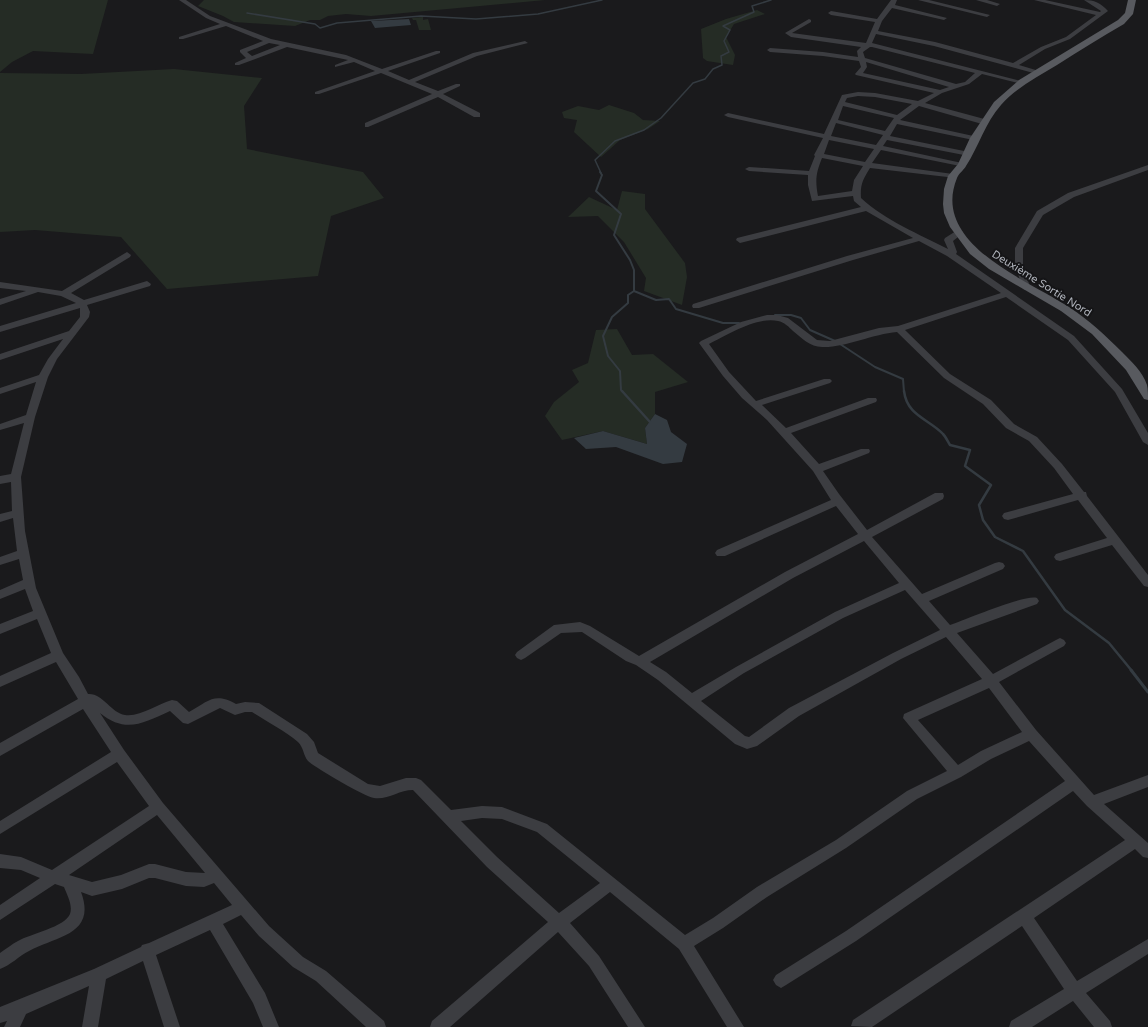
<svg xmlns="http://www.w3.org/2000/svg" width="1148" height="1027" viewBox="0 0 1148 1027" font-family="'Varela Round',sans-serif">
	<style>
		.green { fill: #252c25 }
		.water { fill: #343b41 }
		.lines { fill: none; stroke-linecap: round; stroke-linejoin: round }
		.stream-far3 { stroke: #343b41; stroke-width: 1.5 }
		.stream-far2 { stroke: #343b41; stroke-width: 2 }
		.stream-far1 { stroke: #343b41; stroke-width: 2.5 }
		.stream { stroke: #343b41; stroke-width: 3 }
		.minor { fill: #3c3d41; fill-rule: evenodd }
		.major { fill: #585a5f; fill-rule: evenodd }
		.labels { text-anchor: middle; stroke-width: 4; stroke-linejoin: round; paint-order: stroke }
		.far-street-label { font-size: 11px; fill: #aeb2ba; stroke: #151517 }
	</style>
	<rect width="100%" height="100%" fill="#1a1a1c"/>
	<!-- green -->
	<path class="green" d="M0,0H108L93,54L33,51L12,62L0,72Z
		M204,0H545L371,16L346,14L328,16L320,20H310L295,26L234,22L223,16L198,6Z
		M757,10L765,14L734,24L726,37L735,55L733,65L707,61L703,58L701,29L726,19Z
		M423,17V20L428,19L431,30H419L416,20H413L412,18Z
		M174,69L262,78L244,106L247,149L363,172L384,198L331,216L318,276L167,289L121,237L35,230L0,232V73L81,74Z
		M609,105L634,113L643,120L660,121L648,129L620,140L601,157L574,132L577,120L564,118L562,112L578,106L599,110Z
		M622,191L645,194V209L685,263L687,277L682,305L644,291L646,278L624,242L598,216L568,217L589,197L617,210Z
		M617,329L632,355L653,354L688,382L655,392V414L645,428L647,444L603,431L562,440L545,416L554,402L579,382L572,370L588,363L596,330Z"/>
	<!-- water -->
	<path class="water" d="M409,19L411,25L375,28L371,21Z
		M655,414L667,420L671,432L687,444L682,462L663,464L616,447L586,449L574,438L603,431L647,444L645,428Z"/>
	<g class="lines">
		<!-- stream-far3 -->
		<path class="stream-far3" d="M247,13L315,24L320,28L337,23L421,16L476,19L538,14L602,0
			M601,173L595,160L615,141L644,130L661,118L693,83L705,79L713,69L722,65L721,56L729,52L724,41L730,30L723,26L754,12L752,6L771,0"/>
		<!-- stream-far2 -->
		<path class="stream-far2" d="M600,172L602,175L596,191L621,214L614,235L630,260L634,270V291L628,295V303L612,317L603,336L608,356L620,371L621,390L623,392
			M634,291L656,300L669,299L676,309L723,323H739
			M775,315H791L801,318L810,330L835,341
			M840,344L875,367L903,379L904,392"/>
		<!-- stream-far1 -->
		<path class="stream-far1" d="M622,391L650,422
			M904,391C907,416 929,419 943,434C946,437 948,442 950,445L970,450L965,466L991,485L979,505L983,520L995,537L1023,551L1065,610L1109,643L1132,671"/>
		<!-- stream -->
		<path class="stream" d="M1131,670L1148,692"/>
		<!-- minor -->
		<path class="minor" d="M179,0H186L210,16L271,39L346,55L382,69L436,51H440V53L388,71L409,80L473,53L525,41L528,43L477,56L415,82L438,91L456,84H460V86L443,94L480,113V117H474L438,97L368,127H365V123L432,94L381,73L319,94H315V92L375,71L354,62L335,67V65L348,60L287,47L239,65H235V63L246,58L240,52V50L263,41L226,26L183,39H179V37L220,24L206,18ZM269,43L280,45L252,56L247,52Z
			M891,0H897L895,5L947,18L944,20L892,8L882,21L878,31L935,42L1013,63L1041,47L1066,37L1096,15L1034,0H1045L1100,12L1101,11L1084,0C1094,0 1101,3 1108,11L1070,39L1045,49L1019,65L1039,71L1040,72L1037,74L934,46L876,34L872,43L1025,82L1022,84L982,74L969,84L942,93L925,103L988,120V124H982L919,106L900,120L978,137V141L897,124L890,136L969,152V156L887,140L883,146L962,163H965V167L881,150L872,163L953,174L957,176L956,178L870,168C863,179 860,185 861,198C886,221 919,234 948,249L944,240L945,238L956,231H962L963,233L953,241L957,252L956,254L1074,336L1122,389L1148,433V445L1143,442L1115,392L1068,340L1006,297L905,330L950,374L991,400L1014,424L1037,437L1062,464L1084,492H1086L1087,496L1148,575V587L1144,586L1112,545L1060,561L1056,560L1054,557L1056,554L1107,538L1078,500L1008,520L1004,519L1002,516L1004,513L1073,494L1054,468L1029,441L1006,428L983,404L944,378L897,332C873,334 844,348 822,347C810,347 802,338 793,331C789,327 784,322 778,321C758,316 727,335 709,344L729,372L756,401L824,379H830L832,381L830,383L762,405L786,428L868,398H876L877,400L876,402L791,433L819,464L861,449H869L870,451L869,453L823,471L839,494L867,530L935,493H943L944,496L943,499L872,537L922,594L995,563L999,562L1003,563L1005,566L1003,569L929,601L950,625C965,620 1025,594 1037,598L1039,601L1037,604L957,633L993,674L1056,640L1060,638L1064,640L1066,643L1064,646L999,682L1036,730L1094,795L1148,775V787L1104,804L1148,843V858L1143,857L1135,849L1034,918L1077,981L1148,939V954L1086,993L1110,1021L1112,1027H1094L1073,1001L1032,1027H1009L1011,1021L1064,989L1022,926L872,1027L851,1026L853,1020L1125,840L1087,806L1073,791L856,941L786,985L781,988L776,985L773,980L776,975L846,931L1065,781L1029,741L991,759L961,777L917,799L846,848L767,897L723,928L694,946L744,1027H727L679,949L610,892L570,923L599,956L645,1027H628L589,966L558,932L450,1027H430L432,1021L548,922L487,867L413,790C399,790 388,800 374,798C365,797 314,767 308,761C303,755 304,748 298,742C285,731 266,721 252,712H245L235,715L220,708L188,724L183,723L170,711C143,723 126,734 100,713L124,750L163,803L269,926L303,957L326,971L384,1021L386,1027H366L316,981L293,967L259,936L241,915L223,924L265,993L279,1027H263L253,1003L210,930L156,955L180,1027H164L143,961L106,979L98,1027H82L89,986L26,1014L20,1027H4L7,1021L0,1023V1007L94,969L141,947L142,945L149,943L232,905L214,883L204,887L186,886L155,878H149L122,889L92,896L81,892C97,935 56,936 29,951C19,956 11,965 0,969V953C6,949 12,944 18,941C30,934 65,927 70,914C73,905 67,895 64,887L55,884L0,920V905L40,878L21,870L0,868V854L21,857L52,870L149,806L117,762L0,834V821L111,752L83,709L0,756V743L78,699L56,662L0,687V676L51,653L37,619L0,634V624L33,611L25,589L0,599V590L23,580L19,559L0,565V557L17,551L13,518L0,522V514L12,511L11,482L0,484V476L11,474L24,423L0,430V424L26,415L36,382L0,394V388L39,375L48,359L63,339L0,360V354L69,331L80,317V308L0,332V326L76,303L61,296L38,292L0,305V299L26,291L0,288V282L62,291L127,252L131,255L130,257L71,293L84,300L147,281L151,284L150,286L87,305L90,312L89,317L57,359L48,377L35,417L21,477L25,531L36,588L63,653L79,677L88,694C103,693 111,713 125,715C141,717 157,704 172,700L177,701L189,712C209,701 214,692 236,704L245,702L259,703L307,734L314,742L318,753L368,784L380,786L406,778H416L421,780L451,810L482,806L502,807L547,824L685,935L713,918L757,887L836,840L907,791L947,771L903,718L904,714L982,679L946,637L901,659L799,716L757,746L747,749L735,744L658,680L636,665L626,661L582,632L561,633L525,658L521,660L517,658L515,655L517,652L554,625L580,622L590,626L639,656L785,572L858,534L836,506L725,556H717L715,553L717,550L831,500L813,471L767,420L742,398L723,376L699,343L701,341L741,322L767,315H777L788,318L817,340L830,341L879,328L898,326L1001,293L947,256L919,241L853,260L699,308H693L692,306L693,304L847,256L913,238L866,211L740,243L736,240L737,238L861,207L854,201L853,196L812,201L808,185V175L749,171L745,169L749,167L809,171L815,156L814,155L823,138L728,117L724,115L728,113L824,134L842,95L858,92L875,93L918,101L934,93L856,75L855,74L861,67L859,61L823,56L770,52L767,50L770,48L823,52L858,57L857,51L861,47L791,37L785,33L809,19L811,20V22L792,33L866,43L875,22L831,15L828,13L831,11L877,19ZM870,47H872L975,73L965,82L956,84L865,58L863,52ZM866,62L949,87L940,90L863,73L867,67ZM858,96L875,97L912,104L897,115L845,102L847,98ZM843,106L894,118L885,131L838,120ZM836,123L883,135L876,145L831,136ZM829,140L874,149L865,162L824,154ZM822,158L863,166L854,180L852,191L818,196C815,180 816,173 822,158ZM864,541L899,583L835,612L736,667L692,693L666,672L650,662L793,578ZM905,590L940,630L893,653L789,708L749,737L745,736L701,701L744,673L843,618ZM989,688L1022,732L981,751L958,765L918,720ZM157,815L205,873L186,872L155,864H149L121,875L92,882L69,875ZM482,818L502,819L537,832L600,883L559,913L497,857L461,821Z
			M918,0H929L990,15L987,17Z
			M976,0H987L1000,4L997,6Z
			M1148,165V170L1074,197L1043,215L1023,248V265L1030,287L1026,290L1023,289L1015,265V248L1037,211L1068,193Z"/>
		<!-- major -->
		<path class="major" d="M1128,0H1136L1133,14L1124,24C1101,37 1079,51 1057,65C1037,77 1016,88 1001,105C985,123 979,146 966,166C964,170 959,173 957,178C930,244 1028,280 1069,307C1089,320 1105,335 1122,352C1131,361 1143,372 1147,385C1148,389 1148,395 1148,400L1144,399L1126,370L1092,334L1061,311L989,269L970,254L950,227L944,213L943,204L944,189L948,176L958,164L970,138L994,102L1019,80L1118,20L1125,13Z"/>
	</g>
	<g class="labels">
		<!-- far-street labels -->
		<g class="far-street-label">
			<text transform="translate(1042 283) rotate(32)" y="4">Deuxième Sortie Nord</text>
		</g>
	</g>
</svg>
